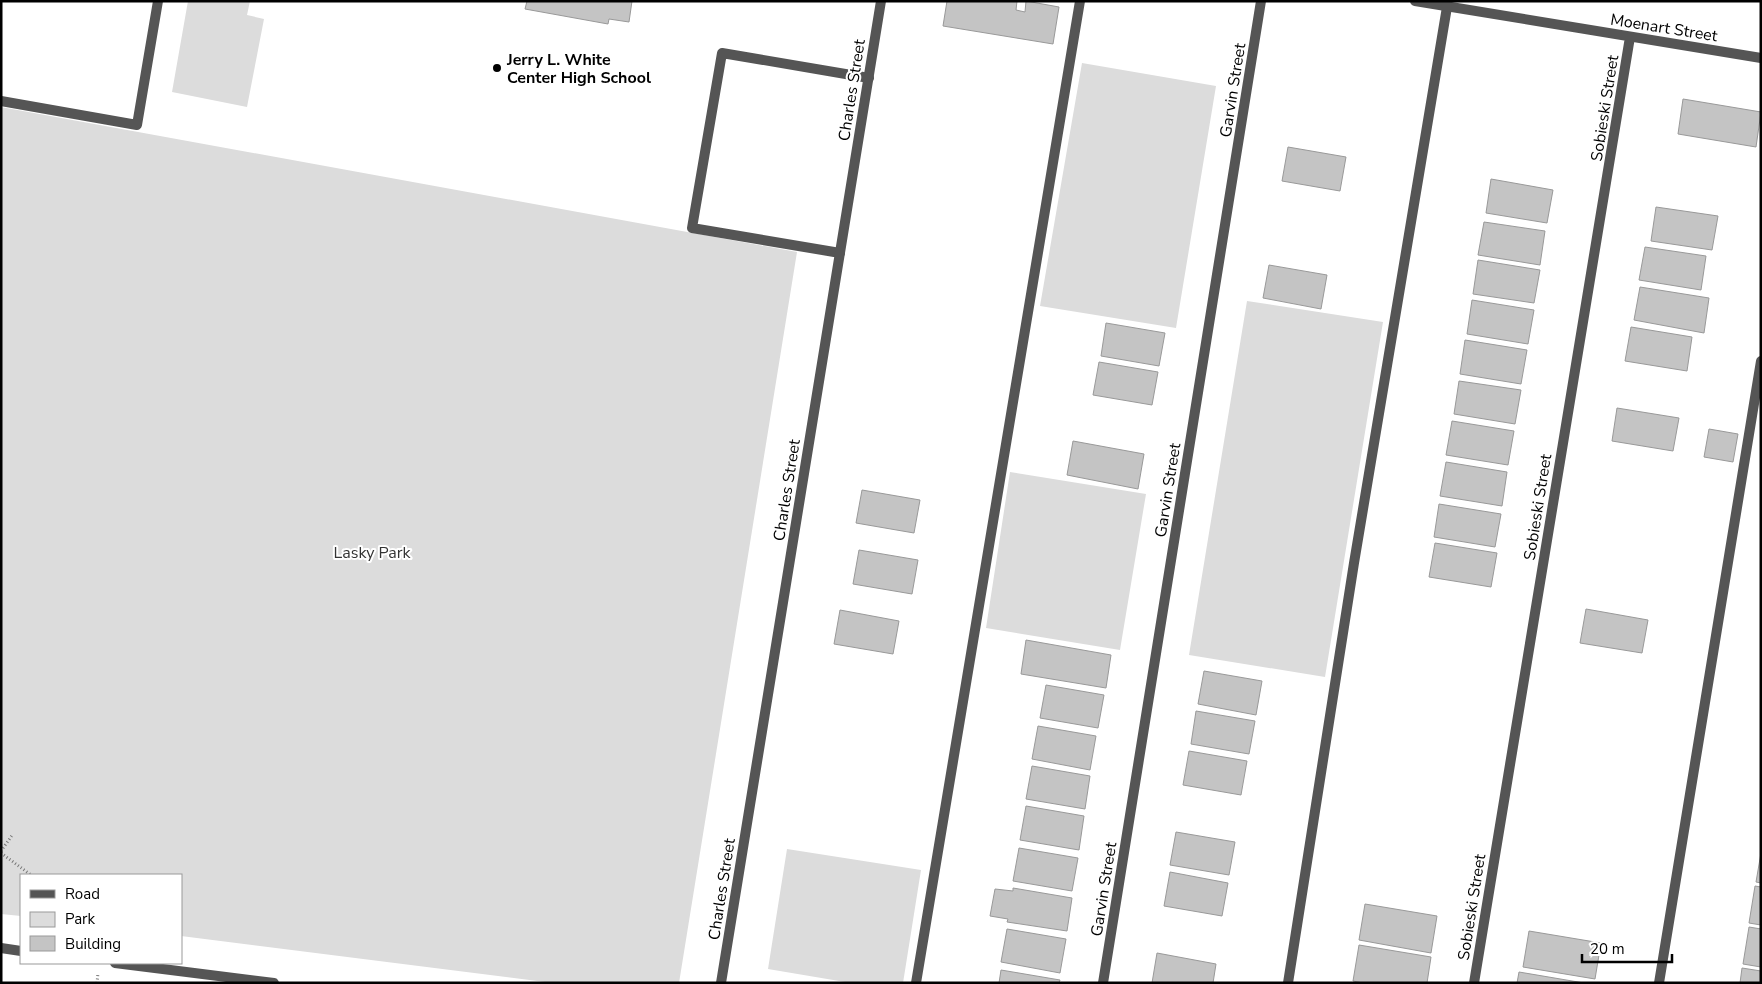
<svg xmlns="http://www.w3.org/2000/svg" width="1762" height="984" viewBox="0 0 1762 984" font-family="'Nunito Sans',sans-serif">
	<style>
		.green { fill: #dcdcdc }
		.building { fill: #c4c4c4; stroke: #999 }
		.lines { fill: none; stroke-linecap: round; stroke-linejoin: round }
		.path { stroke: #777; stroke-width: 3; stroke-dasharray: 1 2.5; stroke-linecap: butt }
		.service { stroke: #555; stroke-width: 10 }
		.minor { stroke: #555; stroke-width: 10 }
		.tertiary { stroke: #555; stroke-width: 10 }
		.poi-dot { fill: #000; stroke: #fff; stroke-width: 2 }
		.labels { text-anchor: middle; stroke-width: 4; stroke-linejoin: round; paint-order: stroke }
		.street-label { font-size: 16px; fill: #000; stroke: #fff }
		.poi-label { font-size: 16px; font-weight: bold; fill: #000; stroke: #fff; text-anchor: start }
		.park-label { font-size: 16px; fill: #333; stroke: #fff }
	</style>
	<rect width="100%" height="100%" fill="#fff"/>
	<!-- green -->
	<path class="green" d="M188,1H250L247,15L264,19L247,107L172,92Z
		M1082,63L1216,86L1176,328L1040,306Z
		M1,107L797,252L679,983H553L181,936V875H21V916L1,914Z
		M1247,301L1383,322L1325,677L1189,655Z
		M1010,472L1146,494L1120,650L986,628Z
		M787,849L921,870L903,983H851L768,969Z"/>
	<!-- building -->
	<path class="building" d="M527,1H632L629,22L609,19L608,24L525,9Z
		M947,1H1017L1016,10L1025,12L1026,1L1059,7L1053,44L943,26Z
		M1683,99L1761,112L1756,147L1678,134Z
		M1288,147L1346,157L1340,191L1282,181Z
		M1491,179L1553,190L1547,223L1486,213Z
		M1656,207L1718,216L1712,250L1651,241Z
		M1484,222L1545,231L1540,265L1478,255Z
		M1645,247L1706,256L1701,290L1639,280Z
		M1478,260L1540,270L1534,303L1473,294Z
		M1269,265L1327,275L1321,309L1263,298Z
		M1640,287L1709,298L1704,333L1634,320Z
		M1472,300L1534,310L1528,344L1467,334Z
		M1106,323L1165,333L1159,366L1101,356Z
		M1631,327L1692,337L1687,371L1625,361Z
		M1465,340L1527,350L1521,384L1460,374Z
		M1099,362L1158,372L1152,405L1093,395Z
		M1459,381L1521,390L1515,424L1454,414Z
		M1617,408L1679,418L1673,451L1612,441Z
		M1452,421L1514,431L1508,465L1446,455Z
		M1709,429L1738,434L1733,462L1704,457Z
		M1073,441L1144,454L1138,489L1067,475Z
		M1446,462L1507,472L1502,506L1440,496Z
		M862,490L920,500L914,533L856,523Z
		M1439,504L1501,514L1495,547L1434,537Z
		M1435,543L1497,553L1491,587L1429,577Z
		M859,550L918,560L912,594L853,584Z
		M1586,609L1648,620L1642,653L1580,643Z
		M840,610L899,621L893,654L834,644Z
		M1026,640L1111,655L1106,688L1021,674Z
		M1204,671L1262,681L1256,715L1198,704Z
		M1046,685L1104,695L1098,728L1040,718Z
		M1196,711L1255,721L1249,754L1191,744Z
		M1038,726L1096,736L1090,770L1032,759Z
		M1189,751L1247,761L1241,795L1183,785Z
		M1032,766L1090,776L1085,809L1026,799Z
		M1026,806L1084,816L1079,850L1020,840Z
		M1176,832L1235,842L1229,875L1170,865Z
		M1019,848L1078,858L1072,891L1013,881Z
		M1761,853V883L1756,882Z
		M1170,872L1228,883L1222,916L1164,906Z
		M1755,886L1761,887V925L1749,923Z
		M1013,888L1072,898L1067,931L1007,922L1008,919L990,916L995,889L1013,891Z
		M1365,904L1437,916L1431,953L1359,940Z
		M1749,927L1761,929V967L1743,964Z
		M1007,929L1066,939L1060,973L1001,962Z
		M1529,931L1601,943L1595,979L1523,967Z
		M1359,945L1431,957L1427,983H1363L1353,981Z
		M1157,953L1216,964L1213,983H1152Z
		M1742,968L1761,971V983H1740Z
		M1001,970L1060,980L1059,983H999Z
		M1519,972L1584,983H1517Z"/>
	<g class="lines">
		<!-- path -->
		<path class="path" d="M1,851L13,834
			M1,853L31,875
			M97,983L98,973"/>
		<!-- service -->
		<path class="service" d="M1,101L137,125L158,1
			M840,253L692,228L722,53L869,78
			M916,983L1080,1
			M1288,983L1354,563L1447,7
			M1659,983L1761,361"/>
		<!-- minor -->
		<path class="minor" d="M1415,1L1761,58
			M1,948L21,951
			M115,963L274,983
			M1103,983L1261,1
			M1474,983L1630,37"/>
		<!-- tertiary -->
		<path class="tertiary" d="M721,983L881,1"/>
	</g>
	<!-- markers -->
	<circle class="poi-dot" cx="497" cy="68" r="5"/>
	<g class="labels">
		<!-- street labels -->
		<g class="street-label">
			<text transform="translate(1664 27) rotate(9)" y="6">Moenart Street</text>
			<text transform="translate(851 90) rotate(-81)" y="6">Charles Street</text>
			<text transform="translate(1232 90) rotate(-81)" y="6">Garvin Street</text>
			<text transform="translate(1604 108) rotate(-81)" y="6">Sobieski Street</text>
			<text transform="translate(786 490) rotate(-81)" y="6">Charles Street</text>
			<text transform="translate(1167 490) rotate(-81)" y="6">Garvin Street</text>
			<text transform="translate(1537 507) rotate(-81)" y="6">Sobieski Street</text>
			<text transform="translate(721 889) rotate(-81)" y="6">Charles Street</text>
			<text transform="translate(1103 889) rotate(-81)" y="6">Garvin Street</text>
			<text transform="translate(1471 907) rotate(-81)" y="6">Sobieski Street</text>
		</g>
		<!-- poi labels -->
		<g class="poi-label">
			<text x="507" y="65">Jerry L. White<tspan x="507" dy="18">Center High School</tspan></text>
		</g>
		<!-- park labels -->
		<g class="park-label">
			<text x="372" y="558">Lasky Park</text>
		</g>
	</g>
	<!-- border -->
	<rect width="1762" height="984" fill="none" stroke="#000000" stroke-width="5"/>
	<!-- legend -->
	<rect x="20" y="874" width="162" height="90" fill="#ffffff" stroke="#999999"/>
	<rect x="30" y="890" width="25" height="8" fill="#555555" stroke="#999999"/>
	<text x="65" y="899" font-size="15" fill="#000000">Road</text>
	<rect x="30" y="912" width="25" height="15" fill="#dcdcdc" stroke="#999999"/>
	<text x="65" y="924" font-size="15" fill="#000000">Park</text>
	<rect x="30" y="936" width="25" height="15" fill="#c4c4c4" stroke="#999999"/>
	<text x="65" y="949" font-size="15" fill="#000000">Building</text>
	<!-- scale -->
	<path d="M1582 954v8h90v-8" fill="none" stroke="#000000" stroke-width="2.5"/>
	<text x="1590" y="954" font-size="15" fill="#000000" stroke="#ffffff" stroke-width="4" paint-order="stroke">20 m</text>
</svg>
